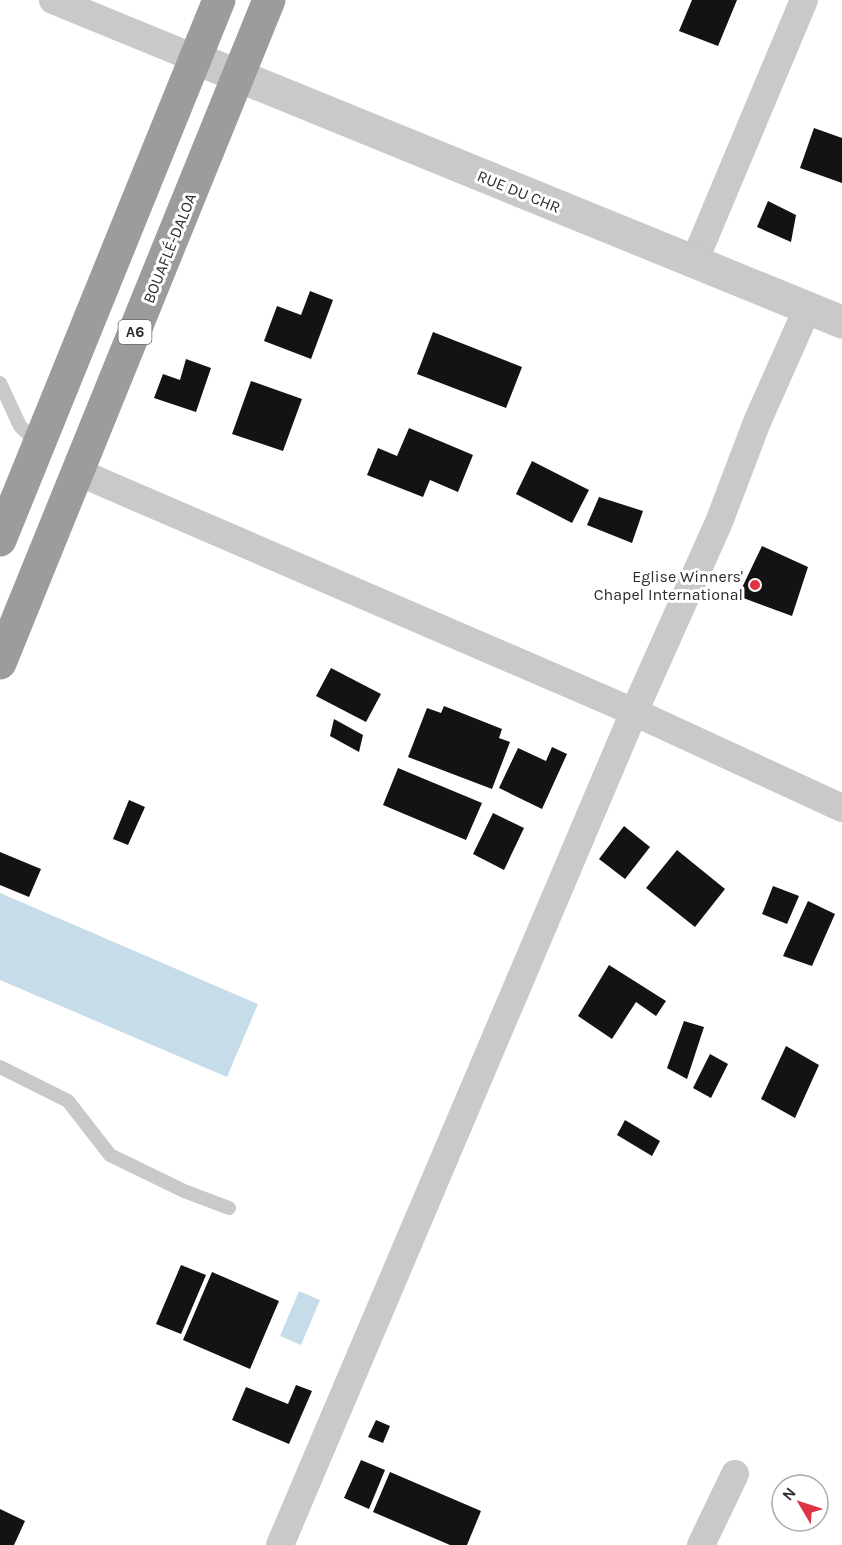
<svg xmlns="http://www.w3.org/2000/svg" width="842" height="1545" viewBox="0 0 842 1545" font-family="Karla,sans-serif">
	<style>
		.water { fill: #c6dce9 }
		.building { fill: #131313 }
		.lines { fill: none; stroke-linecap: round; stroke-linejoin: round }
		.service { stroke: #c9c9c9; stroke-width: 14 }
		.minor { stroke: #c9c9c9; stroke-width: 28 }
		.tertiary { stroke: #c9c9c9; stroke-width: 33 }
		.trunk { stroke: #9c9c9c; stroke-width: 33 }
		.poi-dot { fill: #df3343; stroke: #fff; stroke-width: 2 }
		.labels { text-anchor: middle; stroke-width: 6; stroke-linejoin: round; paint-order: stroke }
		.shield { fill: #fff; stroke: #6b6b6b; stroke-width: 1.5 }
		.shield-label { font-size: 15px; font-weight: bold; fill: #2c2c2c }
		.street-label { font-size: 16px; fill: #2c2c2c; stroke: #fff }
		.poi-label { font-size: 16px; fill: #2c2c2c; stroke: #fff; text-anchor: end }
	</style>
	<rect width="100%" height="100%" fill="#fff"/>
	<!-- water -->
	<path class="water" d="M0,893L258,1004L227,1077L0,980Z
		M299,1291L320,1300L301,1345L280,1336Z"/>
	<!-- building -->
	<path class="building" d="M692,0H737L718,46L679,31Z
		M814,128L842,138V183L800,168Z
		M768,201L796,215L791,242L757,227Z
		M310,291L333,300L311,359L264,341L277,306L301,315Z
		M433,332L522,367L506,408L417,374Z
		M186,359L211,368L196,412L154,398L163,374L180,380Z
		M251,381L302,399L283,451L232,434Z
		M409,428L473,455L458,492L430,480L423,497L367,475L378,448L397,456Z
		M532,461L589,490L572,523L516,494Z
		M599,497L643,511L632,543L587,525Z
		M762,546L808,567L792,616L738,596Z
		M331,668L381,694L366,722L316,696Z
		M444,706L502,729L499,738L510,742L492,789L408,757L427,708L441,713Z
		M334,719L363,735L359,752L330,736Z
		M552,747L567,754L542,809L499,788L518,748L546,761Z
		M398,768L482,803L466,840L383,805Z
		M129,800L145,807L128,845L113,839Z
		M493,813L524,828L504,870L473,854Z
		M624,826L650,847L625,879L599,859Z
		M677,850L725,889L695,927L646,888Z
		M0,852L41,869L29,897L0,885Z
		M773,886L799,896L787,924L762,914Z
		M808,901L835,914L812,966L783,956Z
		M609,965L666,1001L656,1016L636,1002L612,1039L578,1016Z
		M684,1021L704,1027L687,1079L667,1068Z
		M786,1046L819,1065L795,1118L761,1099Z
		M710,1054L728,1064L711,1098L693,1088Z
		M625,1120L660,1141L652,1156L617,1135Z
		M181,1265L206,1275L181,1334L156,1324Z
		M212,1272L279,1301L250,1369L183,1340Z
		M296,1385L312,1391L289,1444L232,1420L246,1387L288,1404Z
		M376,1420L390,1426L383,1443L368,1437Z
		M361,1460L385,1470L369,1509L344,1498Z
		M390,1472L481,1511L467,1545H450L373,1512Z
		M0,1509L25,1521L14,1545H0Z"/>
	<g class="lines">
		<!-- service -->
		<path class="service" d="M0,383L20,426L38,444
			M0,1067L68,1101L110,1155L184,1191L229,1208"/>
		<!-- minor -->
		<path class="minor" d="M53,0L197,59
			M694,262L804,0
			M78,472L634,712L842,808
			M280,1545L634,712L719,522L757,422L808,307
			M701,1545L735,1474"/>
		<!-- tertiary -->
		<path class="tertiary" d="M197,59L842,322"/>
		<!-- trunk -->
		<path class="trunk" d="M0,540L219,0
			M0,663L269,0"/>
	</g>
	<!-- markers -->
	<circle class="poi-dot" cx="755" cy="585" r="6"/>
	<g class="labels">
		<!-- shield labels -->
		<rect class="shield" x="118.5" y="320" width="33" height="24" rx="4.5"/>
		<g class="shield-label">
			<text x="135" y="337">A6</text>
		</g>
		<!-- street labels -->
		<g class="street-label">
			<text transform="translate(519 191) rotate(22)" y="6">RUE DU CHR</text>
			<text transform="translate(169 248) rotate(-68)" y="6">BOUAFLÉ-DALOA</text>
		</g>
		<!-- poi labels -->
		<g class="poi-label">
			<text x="743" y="582">Eglise Winners'<tspan x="743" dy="18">Chapel International</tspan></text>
		</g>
	</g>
	<!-- north arrow -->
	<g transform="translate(800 1503) rotate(309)"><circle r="28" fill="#ffffff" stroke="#ababab" stroke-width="1.5"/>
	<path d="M0-4.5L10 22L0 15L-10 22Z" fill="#df3343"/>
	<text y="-9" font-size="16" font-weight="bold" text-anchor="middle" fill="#2c2c2c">N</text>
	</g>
</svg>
